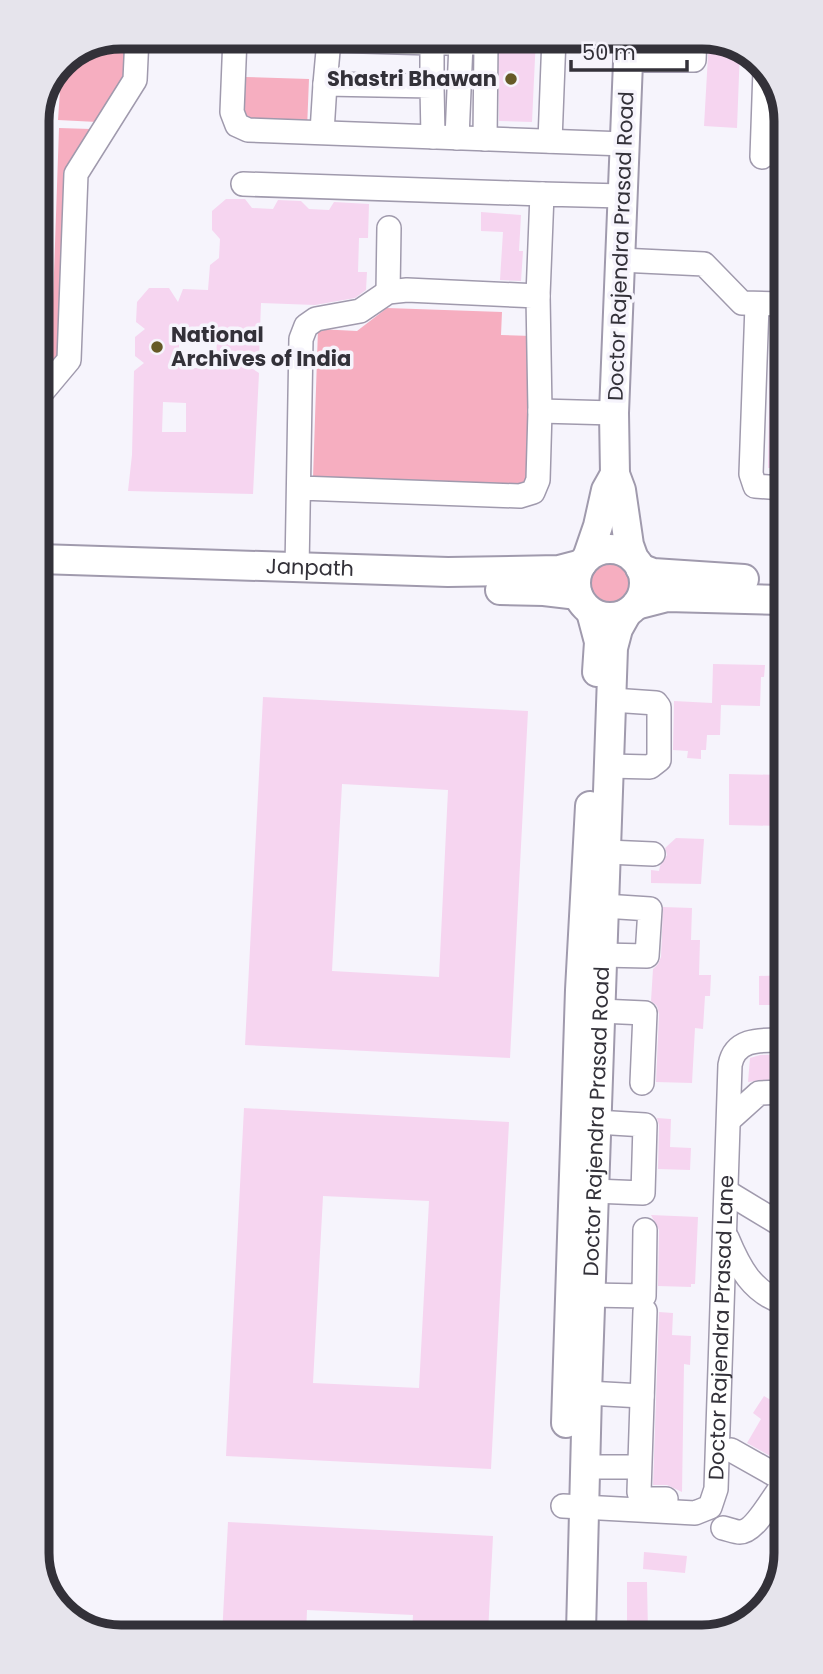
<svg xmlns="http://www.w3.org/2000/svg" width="823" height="1674" viewBox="0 0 823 1674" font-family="Poppins,sans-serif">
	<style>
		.green { fill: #f6aec0 }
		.building { fill: #f6d5f0; fill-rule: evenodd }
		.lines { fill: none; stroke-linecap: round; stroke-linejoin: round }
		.minor-casing { stroke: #a09aad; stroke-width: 26 }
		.major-casing { stroke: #a09aad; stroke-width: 32 }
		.minor { stroke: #fff; stroke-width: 23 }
		.major { stroke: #fff; stroke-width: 28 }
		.poi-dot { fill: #665a27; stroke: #f6f4fc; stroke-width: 2.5 }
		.labels { text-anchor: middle; stroke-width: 7; stroke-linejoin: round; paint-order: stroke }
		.poi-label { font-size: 21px; font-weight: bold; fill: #333139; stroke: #f6f4fc; text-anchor: end }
		.street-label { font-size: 21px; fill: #333139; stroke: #f6f4fc }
		.rim { fill: none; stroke: #333139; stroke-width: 9 }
	</style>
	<rect width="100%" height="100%" fill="#f6f4fc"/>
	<!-- green -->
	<path class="green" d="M121,37H130L129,79L97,122L58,120L62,61Z
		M245,77L309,79L307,129L244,120Z
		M52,84L50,119L39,118V111Z
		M39,127L51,128L43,356H38L37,190Z
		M59,128L91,129L73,157L63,359L38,387V368L51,360Z
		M387,308L502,312L501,335L532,336L526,486L313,478L318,329L357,331Z
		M586 584a23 23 0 1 1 46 0a23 23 0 1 1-46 0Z
		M41,1070H45L41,1161Z"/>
	<!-- building -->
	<path class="building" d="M249,37H303V52L248,51Z
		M498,37H536L532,122L499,121Z
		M709,38L740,49L737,128L704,126Z
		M226,199H245L252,208L273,209L278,200L301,201L309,209L329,210L334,202L369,204L368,238H359L358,272H367L366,290L355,298L315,305L261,303L259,358L247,365L259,373L253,494L128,491L132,455L134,371L144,363L135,356V337L145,329L136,322L137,302L149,288H169L178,302L183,289L208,290L210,265L219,258L220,239L212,230V211ZM179,332L217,333L216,368H179ZM163,402L186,403V432H162Z
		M481,212L521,215L519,251H523L521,281L500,280L503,232L481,231Z
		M770,349L781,350L782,468H768Z
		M713,664L765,665L764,677H761L760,706L721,705L720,735H707L706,750H701V759L687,758L688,751L673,750L674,701L712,703Z
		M263,697L528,711L510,1058L245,1045ZM342,784L448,790L439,977L332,971Z
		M729,774L783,775V826L729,825Z
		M676,838L704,839L701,884L651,883V870L659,871L660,866L667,855L665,848Z
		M663,907L692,908L691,940H700L699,975H711L710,996H705L703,1029L695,1028L692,1083L656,1082L659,1014L657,1006L651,1001L653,969L658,964L661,957Z
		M784,975V1005H759V976Z
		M784,1054V1078L748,1082L750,1058L760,1055Z
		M244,1108L509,1122L491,1469L226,1456ZM323,1196L429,1201L419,1388L313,1383Z
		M657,1118L671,1119L670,1147L691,1148L690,1170L658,1169L659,1125Z
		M651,1215L698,1217L695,1284H691V1287L658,1286L659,1230Z
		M659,1312L673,1313L672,1335L691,1336L690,1365L684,1364L682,1492L667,1485H653Z
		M764,1396L786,1409V1454L781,1462L747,1443L761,1419L753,1413Z
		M228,1522L493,1536L488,1633L412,1634L413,1615L307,1610L306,1635L222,1636Z
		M644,1552L687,1556L685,1573L643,1569Z
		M627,1582H647L648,1632H627Z"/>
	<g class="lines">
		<!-- minor casing -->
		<g class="minor-casing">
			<g id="minor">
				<path d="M235,37L232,112L237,125L248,130L625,144"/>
				<path d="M432,43H486L485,139"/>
				<path d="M628,60H694L695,37"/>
				<path d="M325,84L329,40L432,43V86"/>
				<path d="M322,132L325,84L432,86L433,137"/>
				<path d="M457,138L461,43"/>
				<path d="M550,141L554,37"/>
				<path d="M762,157L765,70"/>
				<path d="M243,184L542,194"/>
				<path d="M620,260L704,264L742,303L781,304"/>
				<path d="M388,292L389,228"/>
				<path d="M538,296L542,194L623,196"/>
				<path d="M757,305L751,474L755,486L782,488"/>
				<path d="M38,397L69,360L76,174L135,80L137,37"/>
				<path d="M540,411L614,413"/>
				<path d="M297,569L301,339L306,326L316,319L360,311L388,292L407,290L538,296L540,411L538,480L533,492L520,496L300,488"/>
				<path d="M609,766L650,767L659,760V707L656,703L612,700"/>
				<path d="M607,852L653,854"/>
				<path d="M602,955L647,956L650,909L604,906"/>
				<path d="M600,1011L645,1013L642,1083"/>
				<path d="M729,1120L759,1093L784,1092"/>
				<path d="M594,1191L643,1193L645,1125L596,1122"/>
				<path d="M727,1192L785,1227"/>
				<path d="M727,1238C739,1267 752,1293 785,1303"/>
				<path d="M590,1295L644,1296L645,1230"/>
				<path d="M645,1311L639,1492L641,1499H666"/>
				<path d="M587,1393L642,1396"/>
				<path d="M731,1450L786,1481"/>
				<path d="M584,1467H639"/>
				<path id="s1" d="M563,1506L695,1513L710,1507L716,1489L730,1065C735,1038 761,1040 784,1040"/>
				<path d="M723,1528C728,1529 735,1532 740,1532C756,1532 774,1494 786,1481"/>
			</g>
		</g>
		<!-- major casing -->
		<g class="major-casing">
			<g id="major">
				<path d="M629,37L614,413L615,474L621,490L629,545L634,559"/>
				<circle cx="610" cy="583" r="34"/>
				<path d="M587,558L598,526L606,490L615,474"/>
				<path id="s2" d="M39,559L448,572L559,570L582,564"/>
				<path d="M640,568L653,573L744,579"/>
				<path d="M500,590L544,591L578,595"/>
				<path d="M636,605L667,597L782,600"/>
				<path d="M591,612L599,642L597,672"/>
				<path d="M566,1423L580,990L590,806"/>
				<path id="s3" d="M581,1632L587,1393L613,648L618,629L627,613"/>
			</g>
		</g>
		<!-- minor -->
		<use href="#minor" class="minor"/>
		<!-- major -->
		<use href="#major" class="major"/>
	</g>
	<!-- markers -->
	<g class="poi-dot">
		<circle cx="511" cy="79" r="7"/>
		<circle cx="157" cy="347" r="7"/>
	</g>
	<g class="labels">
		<!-- poi labels -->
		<g class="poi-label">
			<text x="497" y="86">Shastri Bhawan</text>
			<text x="171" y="342" text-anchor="start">National<tspan x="171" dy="24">Archives of India</tspan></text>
		</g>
		<!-- street labels -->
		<g class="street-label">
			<text transform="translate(621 246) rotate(-88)" y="7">Doctor Rajendra Prasad Road</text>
			<text dy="7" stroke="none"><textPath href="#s2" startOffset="271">Janpath</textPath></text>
			<text dy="7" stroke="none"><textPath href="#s3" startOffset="511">Doctor Rajendra Prasad Road</textPath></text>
			<text dy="7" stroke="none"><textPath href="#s1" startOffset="329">Doctor Rajendra Prasad Lane</textPath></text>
		</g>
	</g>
	<!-- crop -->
	<path d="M0 0H823V1674H0ZM121 49H702A72 72 0 0 1 774 121V1553A72 72 0 0 1 702 1625H121A72 72 0 0 1 49 1553V121A72 72 0 0 1 121 49Z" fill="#e6e4ec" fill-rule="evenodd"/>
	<path class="rim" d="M121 49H702A72 72 0 0 1 774 121V1553A72 72 0 0 1 702 1625H121A72 72 0 0 1 49 1553V121A72 72 0 0 1 121 49Z"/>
	<!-- scale -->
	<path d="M571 60v10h116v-10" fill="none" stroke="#333139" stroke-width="3.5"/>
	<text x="582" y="60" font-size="21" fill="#333139" stroke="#f6f4fc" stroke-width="5" paint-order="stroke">50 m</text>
</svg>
